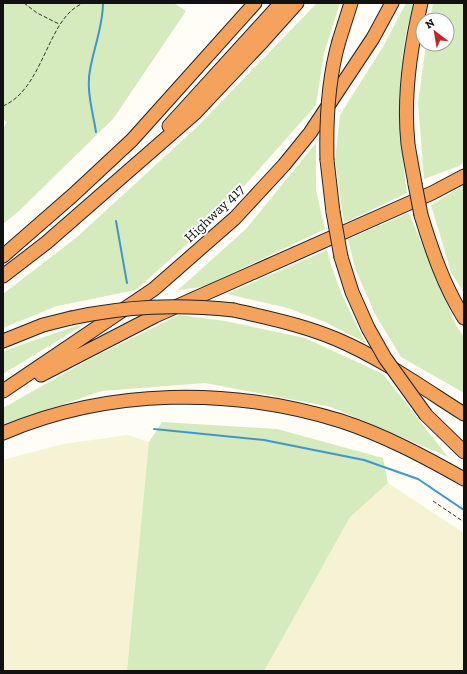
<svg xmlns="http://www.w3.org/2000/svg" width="467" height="674" viewBox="0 0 467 674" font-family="'Zilla Slab',serif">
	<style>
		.farmland { fill: #f6f3d4 }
		.green { fill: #d5ebbd }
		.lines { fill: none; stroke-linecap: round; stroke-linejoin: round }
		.stream { stroke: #3f96cf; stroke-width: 2 }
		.motorway-casing { stroke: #222; stroke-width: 15 }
		.path { stroke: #333; stroke-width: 1; stroke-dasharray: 4 2; stroke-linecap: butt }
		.motorway { stroke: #f5a25d; stroke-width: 13 }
		.motorway-bridge-casing { stroke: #222; stroke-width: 15; stroke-linecap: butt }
		.motorway-bridge { stroke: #f5a25d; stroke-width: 13 }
		.labels { text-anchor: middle; stroke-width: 4; stroke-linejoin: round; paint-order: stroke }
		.street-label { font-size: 14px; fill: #111; stroke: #fff }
	</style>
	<rect width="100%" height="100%" fill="#fffdf5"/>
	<!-- farmland -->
	<path class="farmland" d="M128,435L149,442L150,552L133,671H3V460L63,444Z
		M388,483L464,533V671H261L352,513Z"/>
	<!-- green -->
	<path class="green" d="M3,3H174L186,11L113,119L19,211L3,224V129L7,122L3,119Z
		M317,3H340L324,53L316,105L215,219L136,290L57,306L3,328V294L77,237L196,128Z
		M406,3H414C394,65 399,129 407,193L344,223L335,161L340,115L384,45Z
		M433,3H464V162L459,166L424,179L418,103L426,44H447V20H430Z
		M316,143V190L325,229L203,287L178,290L246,229Z
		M464,185V293L451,272L431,205Z
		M409,213L456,325L464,337V393L401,357L375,314L355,268L348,239Z
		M327,250C335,283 350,313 366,343L325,322L288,308L227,294Z
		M179,315L225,321L305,338L383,374L448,457L331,407L205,383L102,391L3,425V408L86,361Z
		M88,322L3,374V351Z
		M162,422L277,429L383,458L388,483L350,517L264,671H127L149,442Z"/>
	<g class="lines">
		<!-- stream -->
		<path class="stream" d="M96,132C93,113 86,90 90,70C94,47 103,26 103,3
			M116,221L127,283
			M154,429L264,440L364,460L418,479L464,510"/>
		<!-- motorway casing -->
		<g class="motorway-casing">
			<path id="motorway" d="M339,41L351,3
				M169,126L281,3
				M327,160L333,212
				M415,184C413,171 410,158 408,144C403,97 410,49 421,3
				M421,215C432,251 444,286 464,318
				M3,256L73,195L132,140L255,3
				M341,257L352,292L368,328
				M3,276L46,243L195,113L263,41L297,3
				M234,310C268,318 303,325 336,339C381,358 423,388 464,414
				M3,341L43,325L71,318
				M41,375L155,316L432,193L464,176
				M3,391L154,289L235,218L284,165L310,133L373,38L392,3
				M426,415L464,452
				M3,433C109,388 231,387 341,421C384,435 425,457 464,479"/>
		</g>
		<!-- path -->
		<path class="path" d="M24,3L37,13L59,24
			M3,106C45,88 47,16 84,3
			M433,501L464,522"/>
		<!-- motorway -->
		<use href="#motorway" class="motorway"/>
		<!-- motorway-bridge casing -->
		<g class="motorway-bridge-casing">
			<path id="motorway-bridge" d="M327,160C326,121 328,79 339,41
				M415,184L421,215
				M333,212L341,257
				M71,318C128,306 175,304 234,310
				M368,328L385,358L426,415"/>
		</g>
		<!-- motorway-bridge -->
		<use href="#motorway-bridge" class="motorway-bridge"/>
	</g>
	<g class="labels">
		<!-- street labels -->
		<g class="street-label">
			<text transform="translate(214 213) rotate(-44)" y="5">Highway 417</text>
		</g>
	</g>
	<!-- border -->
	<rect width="467" height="674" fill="none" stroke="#111111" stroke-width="8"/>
	<!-- north arrow -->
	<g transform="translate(435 32) rotate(329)"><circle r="19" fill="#ffffff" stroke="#a0a0a0"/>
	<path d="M0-3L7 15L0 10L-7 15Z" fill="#c4262e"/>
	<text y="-6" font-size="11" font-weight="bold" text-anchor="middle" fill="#111111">N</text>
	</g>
</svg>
